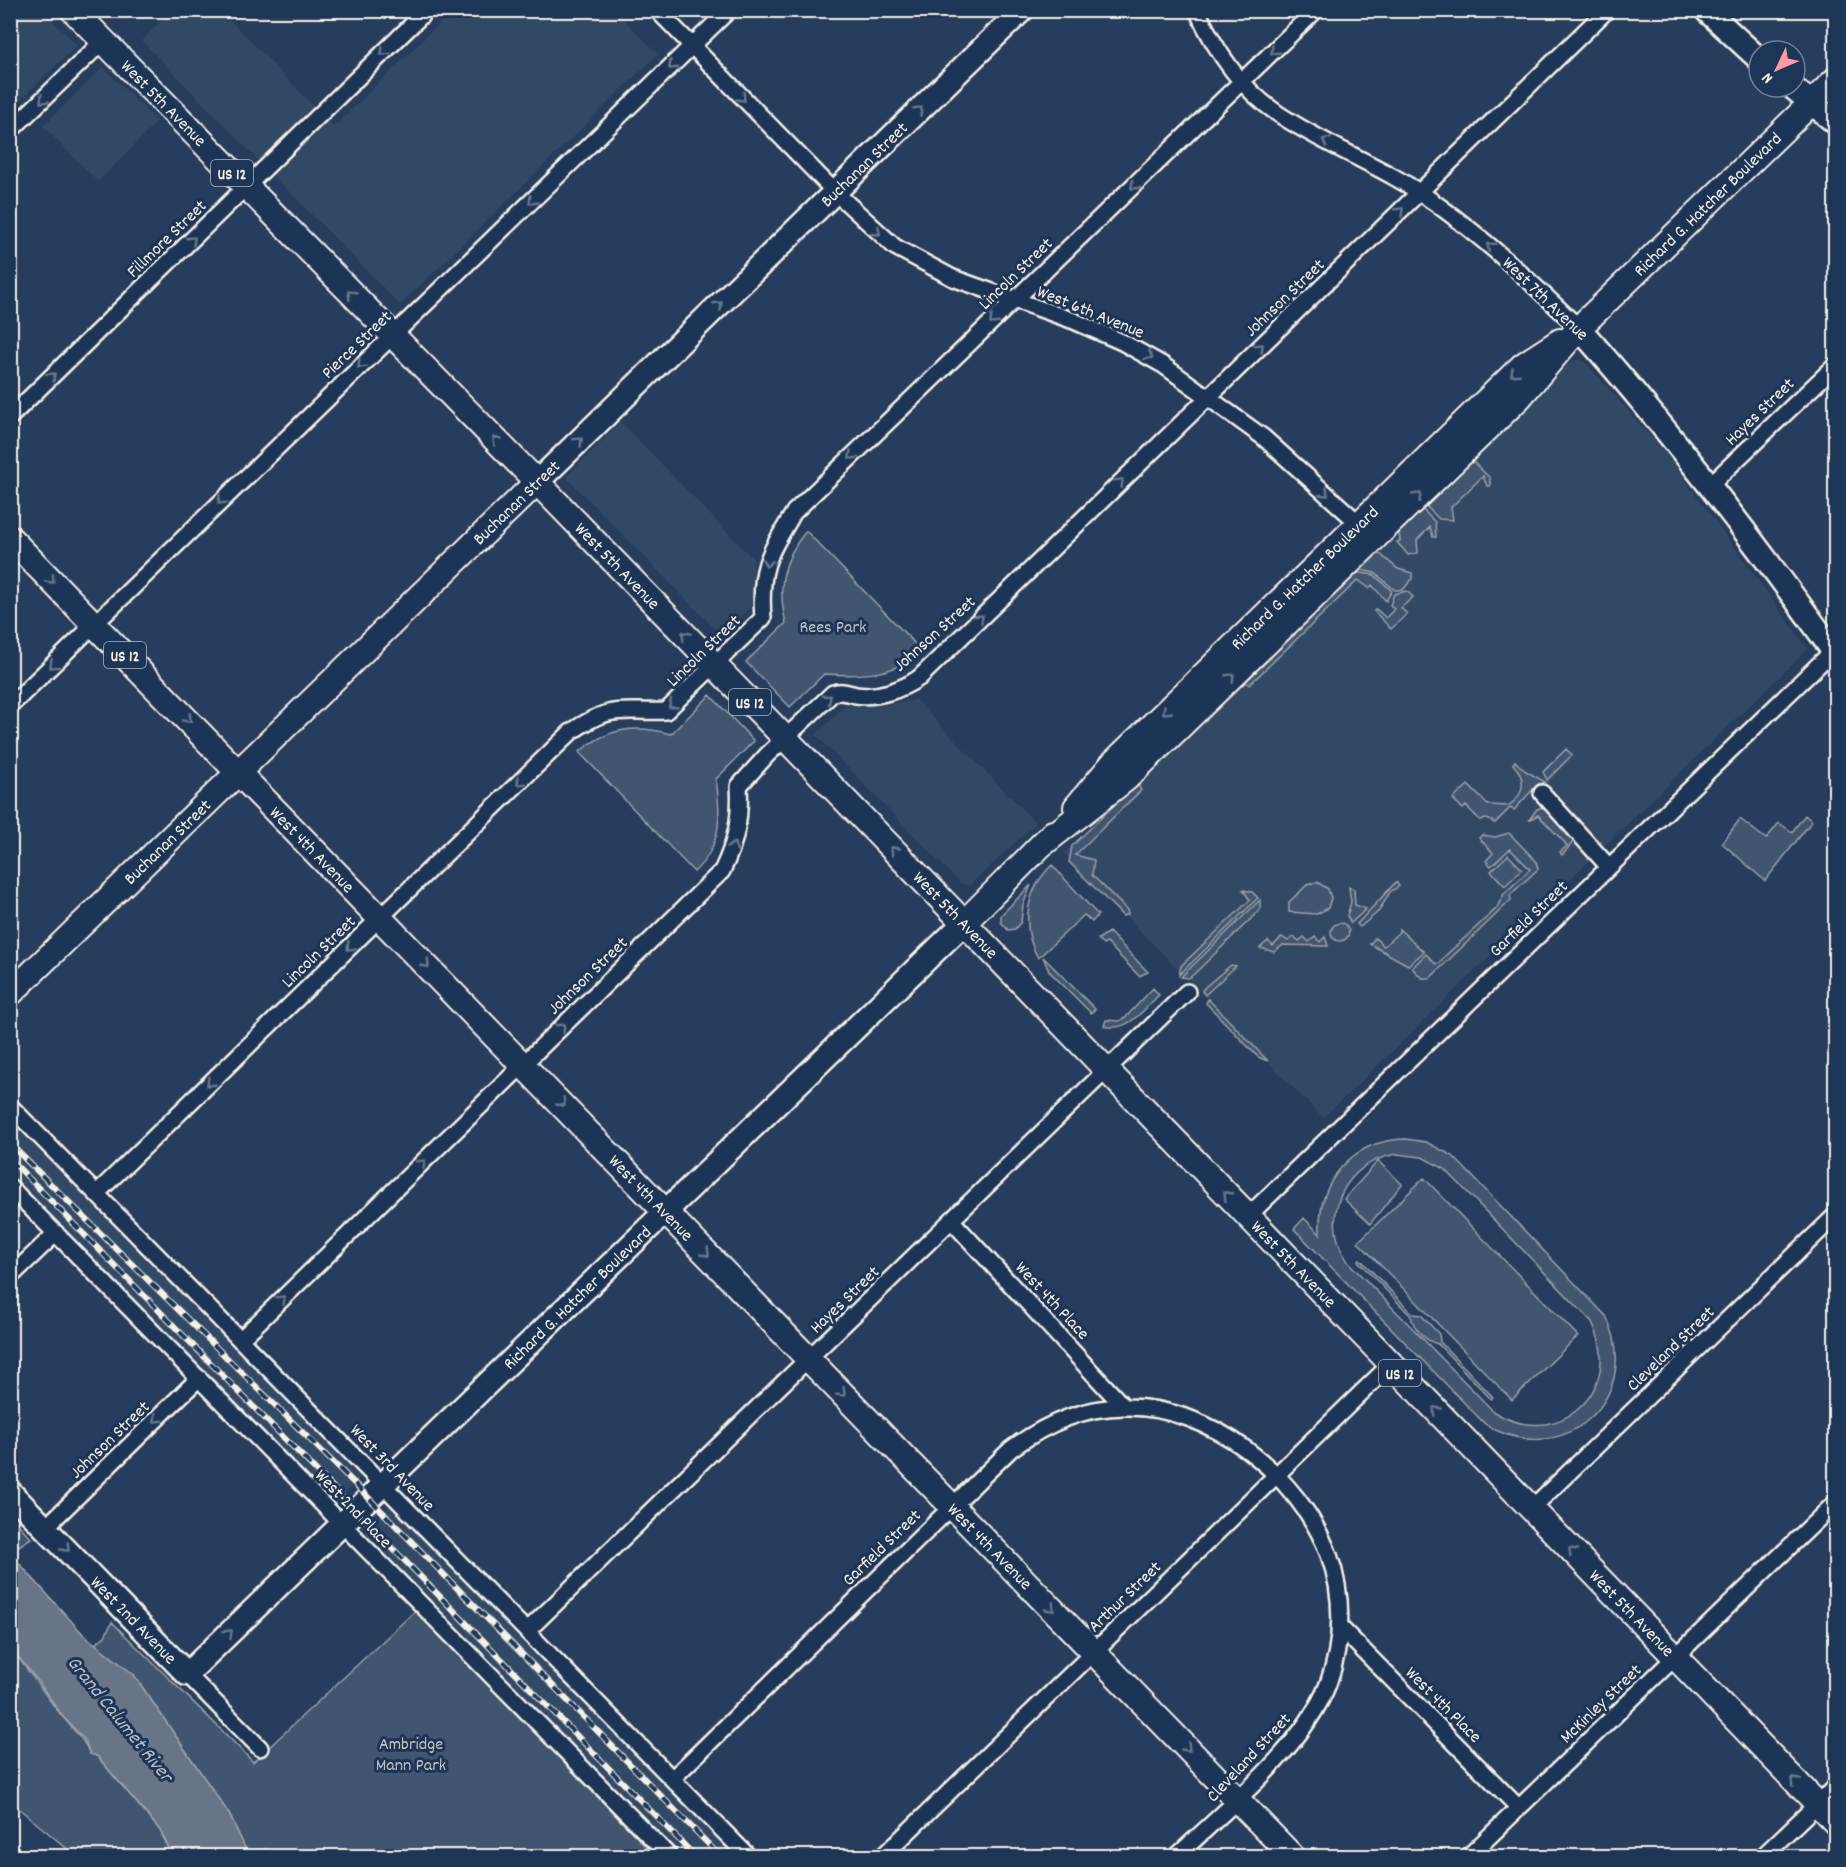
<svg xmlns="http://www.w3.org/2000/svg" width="1846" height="1867" viewBox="0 0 1846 1867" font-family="Dekko,sans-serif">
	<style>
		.built { fill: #334966 }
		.green { fill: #40546f; stroke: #9aa2ac; stroke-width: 1.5; fill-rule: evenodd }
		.water { fill: #677588; stroke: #9fa7ae; stroke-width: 1.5 }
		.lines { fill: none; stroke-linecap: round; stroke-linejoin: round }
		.street-casing { stroke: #f4f1e8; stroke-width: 20 }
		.secondary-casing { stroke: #f4f1e8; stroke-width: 27 }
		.primary-casing { stroke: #f4f1e8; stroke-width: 28 }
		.street { stroke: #1d3557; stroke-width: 15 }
		.secondary { stroke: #1d3557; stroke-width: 22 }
		.primary { stroke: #1d3557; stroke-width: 24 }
		.rail-casing { stroke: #f4f1e8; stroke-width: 6 }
		.rail { stroke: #1d3557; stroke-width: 4; stroke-dasharray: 11; stroke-linecap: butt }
		.oneway { stroke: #68778a }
		.labels { text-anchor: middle; stroke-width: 6; stroke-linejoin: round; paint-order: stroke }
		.shield { fill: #1d3557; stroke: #b4b9bc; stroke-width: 1.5 }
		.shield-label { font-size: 16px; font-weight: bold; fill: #f4f1e8 }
		.street-label { font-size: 18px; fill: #f4f1e8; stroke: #1d3557 }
		.park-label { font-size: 18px; fill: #bec2c4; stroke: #1d3557 }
		.water-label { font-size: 20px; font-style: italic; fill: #bcbfc2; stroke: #1d3557 }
	</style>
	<rect width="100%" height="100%" fill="#263d5d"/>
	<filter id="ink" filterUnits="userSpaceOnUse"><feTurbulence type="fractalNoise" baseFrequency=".0167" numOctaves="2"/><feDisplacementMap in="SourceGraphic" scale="12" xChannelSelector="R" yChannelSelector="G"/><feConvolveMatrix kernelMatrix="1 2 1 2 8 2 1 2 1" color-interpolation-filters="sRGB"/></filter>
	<g filter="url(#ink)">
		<!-- built -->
		<path class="built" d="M11,10L43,11L77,45L18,102L11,94Z
			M175,11H221L334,127L443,20L449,14L446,11H615L658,54L400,305L142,41L166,15Z
			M103,67L157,122L98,182L43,126Z
			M1578,360L1585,362L1667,455L1808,649L1323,1118L1064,853L1569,363Z
			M621,422L754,560L751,606L722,636L566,477Z
			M916,700L1036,823L969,886L960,883L816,735L847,704L859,707L885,705Z
			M11,1122L361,1477L334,1504L11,1174Z
			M390,1506L507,1626L734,1856H683L364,1533Z"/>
		<!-- green -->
		<path class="green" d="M1471,460L1490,478V486H1487L1483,476L1451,507L1453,520L1439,519L1425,505Z
			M1422,509L1435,522L1436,537H1433L1430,527L1417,540L1418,553L1408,555L1397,542L1400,541L1399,532Z
			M806,531L922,651C895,676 860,676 824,674L790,707L746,662L786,623C777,588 782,560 806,531Z
			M1380,554L1398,569L1412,573V579L1403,590H1395L1375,573L1361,570L1360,566L1371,556Z
			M1354,572L1374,575L1392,591L1386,601L1372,585L1369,588L1358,580L1249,685L1244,679L1290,636L1295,635V629Z
			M1407,591L1413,597L1401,608L1407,614L1391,629L1374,611L1376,609L1386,618L1394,609L1390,605L1394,594Z
			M710,695L754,741L716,779C721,814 723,845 694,872L579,752C607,728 636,724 671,734Z
			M1566,749L1572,755L1547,780L1543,772Z
			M1515,761L1524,770L1545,782L1538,784L1514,810L1510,808L1495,823L1487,819L1480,820L1466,806L1463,809L1453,799L1468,785L1488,805L1508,806C1525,795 1527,779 1513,764Z
			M1137,783L1141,790L1075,855L1094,860L1092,875L1127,910L1128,914L1123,916L1069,862L1072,846Z
			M1543,807L1574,841L1562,855L1560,852L1567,846L1564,842L1538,815L1529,820L1537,809Z
			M1805,815L1812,821L1765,881L1722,843L1740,819L1766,839L1779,823L1792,832Z
			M1509,833L1536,861L1538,869L1510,895L1511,900L1430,978H1422L1412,968L1426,954L1436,964L1440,963L1445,956L1496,909L1504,894L1530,869L1510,849L1491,866L1486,861L1493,853L1479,838L1482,835L1495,837Z
			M1508,855L1522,869L1505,886L1491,871Z
			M1052,865L1098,915L1092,922L1084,915L1038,958C1020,926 1026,890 1052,865Z
			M1317,882L1328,889L1331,898L1328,908L1317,914L1289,912V902L1307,885Z
			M1396,882L1399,886L1390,892L1379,911L1360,927L1357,924Z
			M1031,885L1023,905L1021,922L1015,929L1008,930L1001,922V915Z
			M1349,887L1354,889L1355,905L1366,909L1351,923L1347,916L1351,902Z
			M1243,890L1252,892L1258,898L1179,975L1181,966L1250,900Z
			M1260,900V910L1194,974L1189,978L1181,977Z
			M1331 932a9 9 0 1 1 18 0a9 9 0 1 1-18 0Z
			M1399,929L1424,952L1408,965L1370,944L1375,938L1384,946L1399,932Z
			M1109,932L1148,972L1139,976L1107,943L1103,945L1098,939Z
			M1282,937L1288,941L1294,937L1299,941L1304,937L1309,942L1315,937L1320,942L1325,937L1328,946L1283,945L1274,952L1260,948L1268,941L1273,946Z
			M1043,957L1095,1009L1091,1013L1049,971Z
			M1231,965L1236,966L1205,995L1202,991L1205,987Z
			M1153,988L1159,995C1143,1010 1128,1033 1104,1026L1106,1020L1119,1021L1125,1018Z
			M1208,999L1268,1061L1258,1057L1206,1003Z
			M1406,1139L1426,1142L1453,1156L1606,1316C1646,1397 1562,1473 1485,1424L1294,1229L1304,1218L1320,1234C1317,1181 1352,1140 1406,1139ZM1397,1154L1422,1157L1445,1169L1592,1322C1626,1390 1558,1452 1494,1412L1348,1262C1318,1217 1344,1162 1397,1154Z
			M1378,1161L1402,1184L1370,1224L1344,1199Z
			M1424,1178L1578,1336L1512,1400L1358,1242Z
			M1360,1259L1413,1314L1421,1315L1439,1334L1440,1342L1493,1397L1491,1399L1438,1344C1426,1342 1413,1328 1411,1316L1358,1261Z
			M11,1516L31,1538L11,1551Z
			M414,1612L419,1613L655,1856H272L267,1849L246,1851L229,1814L134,1675L95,1644L105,1636L112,1622C159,1670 207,1714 253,1762Z
			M10,1648C29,1670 44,1694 62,1716C73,1730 83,1737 90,1754L97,1756L159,1829L173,1856H76L11,1802Z"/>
		<!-- water -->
		<path class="water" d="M10,1553L83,1634L134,1675L229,1814L249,1856H173L159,1829L97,1756L90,1754L84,1739L63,1717L38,1681L11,1648Z"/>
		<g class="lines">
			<!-- street casing -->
			<g class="street-casing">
				<path id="street" d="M657,10L835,192L895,247L953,278L1074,321L1122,342L1163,365L1263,437L1364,528
					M1197,10C1215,50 1240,88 1277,113C1327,147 1386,167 1435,203C1487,240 1533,284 1579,328
					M10,131L103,41
					M10,417L426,11
					M1710,485L1836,365
					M10,706L729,10
					M1542,793L1609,867
					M10,1106L748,1856
					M10,1187L669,1856
					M97,1193L571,732C613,703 621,713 666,711L763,618C759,567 769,554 794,512L1316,10
					M1248,1216L1836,648
					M952,1221L1124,1407
					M10,1277L56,1233
					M240,1340L722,871C736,842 741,818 739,786L767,755L833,693C841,690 848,693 856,695C878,698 901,690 919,678L1607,10
					M1531,1509L1836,1215
					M46,1527L199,1378
					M1340,1627L1519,1808
					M527,1631L1187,992
					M187,1674L260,1748
					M672,1779L1011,1449C1044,1425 1082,1407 1124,1407C1210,1405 1299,1475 1329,1555C1344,1596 1343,1643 1328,1684C1303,1748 1226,1809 1177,1856
					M883,1856L1391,1364
					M1469,1856L1836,1502
					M1763,1856L1836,1786"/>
			</g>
			<!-- secondary casing -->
			<g class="secondary-casing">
				<g id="secondary">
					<path d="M1706,10L1759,59"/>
					<path d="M1792,87L1836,123"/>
					<path d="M1579,328C1671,432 1755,542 1836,655"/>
					<path id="s1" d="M537,482L1022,10"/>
					<path id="s2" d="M10,1492L187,1674L964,923"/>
				</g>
			</g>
			<!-- primary casing -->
			<g class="primary-casing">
				<g id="primary">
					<path id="s3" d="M73,10L537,482L1836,1823"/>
					<path id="s4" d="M10,538L1292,1856"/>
					<path id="s5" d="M1076,807L1114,762L1523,365L1560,341"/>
					<path id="s6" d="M1044,843L1127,778L1519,398L1579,328L1836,79"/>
					<path d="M964,923L1053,833"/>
					<path id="s7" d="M10,994L537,482"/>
				</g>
			</g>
			<!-- street -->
			<use href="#street" class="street"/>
			<!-- secondary -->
			<use href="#secondary" class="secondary"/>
			<!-- primary -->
			<use href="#primary" class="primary"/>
			<!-- rail casing -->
			<g class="rail-casing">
				<path id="rail" d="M10,1144L356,1485L720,1856
					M10,1159L695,1856"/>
			</g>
			<!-- rail -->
			<use href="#rail" class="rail"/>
		</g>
		<!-- one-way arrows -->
		<defs><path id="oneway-chevron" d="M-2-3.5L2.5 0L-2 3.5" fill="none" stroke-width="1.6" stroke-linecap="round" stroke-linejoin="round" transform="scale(1.5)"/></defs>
		<g class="oneway">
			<use href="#oneway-chevron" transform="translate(1274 51) rotate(136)"/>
			<use href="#oneway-chevron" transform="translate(384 52) rotate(136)"/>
			<use href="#oneway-chevron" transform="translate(672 66) rotate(136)"/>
			<use href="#oneway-chevron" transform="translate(742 98) rotate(46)"/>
			<use href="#oneway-chevron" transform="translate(43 100) rotate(136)"/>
			<use href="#oneway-chevron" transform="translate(919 110) rotate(-44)"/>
			<use href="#oneway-chevron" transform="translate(1326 141) rotate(-152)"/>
			<use href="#oneway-chevron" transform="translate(1134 186) rotate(136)"/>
			<use href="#oneway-chevron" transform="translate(532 201) rotate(136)"/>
			<use href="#oneway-chevron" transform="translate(1400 211) rotate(-44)"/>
			<use href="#oneway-chevron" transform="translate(877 232) rotate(41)"/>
			<use href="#oneway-chevron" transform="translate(192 240) rotate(-44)"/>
			<use href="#oneway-chevron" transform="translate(1490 246) rotate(-140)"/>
			<use href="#oneway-chevron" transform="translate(351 294) rotate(-135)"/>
			<use href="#oneway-chevron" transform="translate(719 305) rotate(-44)"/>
			<use href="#oneway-chevron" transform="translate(993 321) rotate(136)"/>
			<use href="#oneway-chevron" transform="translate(1260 347) rotate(-44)"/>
			<use href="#oneway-chevron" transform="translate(1149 356) rotate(29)"/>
			<use href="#oneway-chevron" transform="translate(361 365) rotate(136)"/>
			<use href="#oneway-chevron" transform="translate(1514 373) rotate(136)"/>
			<use href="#oneway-chevron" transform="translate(52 376) rotate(-44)"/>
			<use href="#oneway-chevron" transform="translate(496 440) rotate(-135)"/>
			<use href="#oneway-chevron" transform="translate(579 441) rotate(-44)"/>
			<use href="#oneway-chevron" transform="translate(852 456) rotate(136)"/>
			<use href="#oneway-chevron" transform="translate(1120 482) rotate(-44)"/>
			<use href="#oneway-chevron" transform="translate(1325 493) rotate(44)"/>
			<use href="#oneway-chevron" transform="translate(1418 496) rotate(-44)"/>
			<use href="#oneway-chevron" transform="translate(221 501) rotate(136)"/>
			<use href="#oneway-chevron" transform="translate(767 563) rotate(103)"/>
			<use href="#oneway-chevron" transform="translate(51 580) rotate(46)"/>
			<use href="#oneway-chevron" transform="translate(980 618) rotate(-44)"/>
			<use href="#oneway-chevron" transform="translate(685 635) rotate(-134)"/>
			<use href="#oneway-chevron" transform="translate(53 665) rotate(136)"/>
			<use href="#oneway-chevron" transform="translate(1231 677) rotate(-44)"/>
			<use href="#oneway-chevron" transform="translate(828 698) rotate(-40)"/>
			<use href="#oneway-chevron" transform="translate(672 705) rotate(141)"/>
			<use href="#oneway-chevron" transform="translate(1166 711) rotate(136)"/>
			<use href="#oneway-chevron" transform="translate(188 719) rotate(46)"/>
			<use href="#oneway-chevron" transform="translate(520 782) rotate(136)"/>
			<use href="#oneway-chevron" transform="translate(733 846) rotate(-72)"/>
			<use href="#oneway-chevron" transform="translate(894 850) rotate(-134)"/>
			<use href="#oneway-chevron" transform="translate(350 947) rotate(136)"/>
			<use href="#oneway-chevron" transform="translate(426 964) rotate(46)"/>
			<use href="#oneway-chevron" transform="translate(562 1027) rotate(-44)"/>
			<use href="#oneway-chevron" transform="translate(210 1083) rotate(136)"/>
			<use href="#oneway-chevron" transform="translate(562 1103) rotate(46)"/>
			<use href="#oneway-chevron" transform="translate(422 1163) rotate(-44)"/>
			<use href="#oneway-chevron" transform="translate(1227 1195) rotate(-134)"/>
			<use href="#oneway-chevron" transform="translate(706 1253) rotate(46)"/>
			<use href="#oneway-chevron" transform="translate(282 1299) rotate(-44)"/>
			<use href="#oneway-chevron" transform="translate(842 1393) rotate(45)"/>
			<use href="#oneway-chevron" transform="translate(1436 1410) rotate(-134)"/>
			<use href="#oneway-chevron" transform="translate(157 1419) rotate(136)"/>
			<use href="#oneway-chevron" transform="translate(66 1548) rotate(46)"/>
			<use href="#oneway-chevron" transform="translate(1572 1551) rotate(-134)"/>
			<use href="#oneway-chevron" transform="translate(1051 1608) rotate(46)"/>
			<use href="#oneway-chevron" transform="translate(229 1633) rotate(-44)"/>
			<use href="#oneway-chevron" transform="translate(1187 1748) rotate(46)"/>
			<use href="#oneway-chevron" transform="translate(1795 1781) rotate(-134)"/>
		</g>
	</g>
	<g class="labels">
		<!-- shield labels -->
		<g class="shield">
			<rect x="211" y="160" width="42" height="26" rx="4.5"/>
			<rect x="104" y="642" width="42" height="26" rx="4.5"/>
			<rect x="729" y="689" width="42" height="26" rx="4.5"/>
			<rect x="1379" y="1360" width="42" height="26" rx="4.5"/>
		</g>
		<g class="shield-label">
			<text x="232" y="179">US 12</text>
			<text x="125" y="661">US 12</text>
			<text x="750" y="708">US 12</text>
			<text x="1400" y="1379">US 12</text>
		</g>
		<!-- street labels -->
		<g class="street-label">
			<text dy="6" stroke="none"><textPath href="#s3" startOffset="130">West 5th Avenue</textPath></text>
			<text dy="6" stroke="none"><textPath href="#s1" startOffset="456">Buchanan Street</textPath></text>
			<text dy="6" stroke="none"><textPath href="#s6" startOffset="922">Richard G. Hatcher Boulevard</textPath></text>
			<text transform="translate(166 238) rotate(-44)" y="6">Fillmore Street</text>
			<text transform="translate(1015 273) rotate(-44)" y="6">Lincoln Street</text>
			<text transform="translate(1284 297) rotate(-44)" y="6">Johnson Street</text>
			<text transform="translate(1546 298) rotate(44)" y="6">West 7th Avenue</text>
			<text transform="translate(1091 311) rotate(22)" y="6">West 6th Avenue</text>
			<text transform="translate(356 344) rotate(-44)" y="6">Pierce Street</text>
			<text transform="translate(1759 411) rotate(-44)" y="6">Hayes Street</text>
			<text transform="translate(516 502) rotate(-44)" y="6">Buchanan Street</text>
			<text dy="6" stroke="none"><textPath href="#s3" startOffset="778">West 5th Avenue</textPath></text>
			<text dy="6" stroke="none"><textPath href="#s5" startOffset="324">Richard G. Hatcher Boulevard</textPath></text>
			<text transform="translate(934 633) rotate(-42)" y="6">Johnson Street</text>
			<text transform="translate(703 650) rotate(-44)" y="6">Lincoln Street</text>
			<text dy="6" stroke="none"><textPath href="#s7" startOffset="219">Buchanan Street</textPath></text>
			<text dy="6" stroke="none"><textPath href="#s4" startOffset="434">West 4th Avenue</textPath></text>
			<text dy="6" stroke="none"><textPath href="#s3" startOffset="1264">West 5th Avenue</textPath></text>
			<text transform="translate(1528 918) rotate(-44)" y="6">Garfield Street</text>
			<text transform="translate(318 951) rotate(-44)" y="6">Lincoln Street</text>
			<text transform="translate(587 975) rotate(-44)" y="6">Johnson Street</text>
			<text dy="6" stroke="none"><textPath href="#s4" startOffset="920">West 4th Avenue</textPath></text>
			<text dy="6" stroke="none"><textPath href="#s3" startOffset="1750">West 5th Avenue</textPath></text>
			<text dy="6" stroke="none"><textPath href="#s2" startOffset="796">Richard G. Hatcher Boulevard</textPath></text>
			<text transform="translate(844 1299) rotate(-44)" y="6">Hayes Street</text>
			<text transform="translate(1053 1300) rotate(47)" y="6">West 4th Place</text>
			<text transform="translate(1670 1348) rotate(-44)" y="6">Cleveland Street</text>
			<text transform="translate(109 1439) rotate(-44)" y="6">Johnson Street</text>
			<text transform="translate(393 1467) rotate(46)" y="6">West 3rd Avenue</text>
			<text transform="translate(354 1508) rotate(46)" y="6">West 2nd Place</text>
			<text dy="6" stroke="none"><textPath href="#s4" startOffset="1406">West 4th Avenue</textPath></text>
			<text transform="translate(881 1547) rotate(-44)" y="6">Garfield Street</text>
			<text transform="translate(1124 1596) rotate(-44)" y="6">Arthur Street</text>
			<text dy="6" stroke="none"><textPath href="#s3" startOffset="2236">West 5th Avenue</textPath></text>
			<text dy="6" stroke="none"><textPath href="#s2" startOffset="178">West 2nd Avenue</textPath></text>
			<text transform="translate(1600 1703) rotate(-44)" y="6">McKinley Street</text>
			<text transform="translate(1444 1704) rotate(45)" y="6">West 4th Place</text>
			<text transform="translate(1248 1757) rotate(-47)" y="6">Cleveland Street</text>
		</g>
		<!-- park labels -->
		<g class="park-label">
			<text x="833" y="632">Rees Park</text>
			<text x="411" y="1749">Ambridge<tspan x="411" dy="21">Mann Park</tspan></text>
		</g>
		<!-- water labels -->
		<g class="water-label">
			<text transform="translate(121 1718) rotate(51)" y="7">Grand Calumet River</text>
		</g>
	</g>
	<!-- margin -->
	<rect width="1846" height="1867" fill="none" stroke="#1d3557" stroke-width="36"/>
	<rect x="18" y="18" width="1810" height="1831" fill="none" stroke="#f4f1e8" stroke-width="2" filter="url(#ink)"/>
	<!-- north arrow -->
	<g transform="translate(1777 69) rotate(226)"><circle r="28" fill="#1d3557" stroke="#738091" stroke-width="1.5"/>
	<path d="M0-4.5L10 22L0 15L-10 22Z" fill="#ff9aa2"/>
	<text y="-9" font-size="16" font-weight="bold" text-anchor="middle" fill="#f4f1e8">N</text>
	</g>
</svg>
